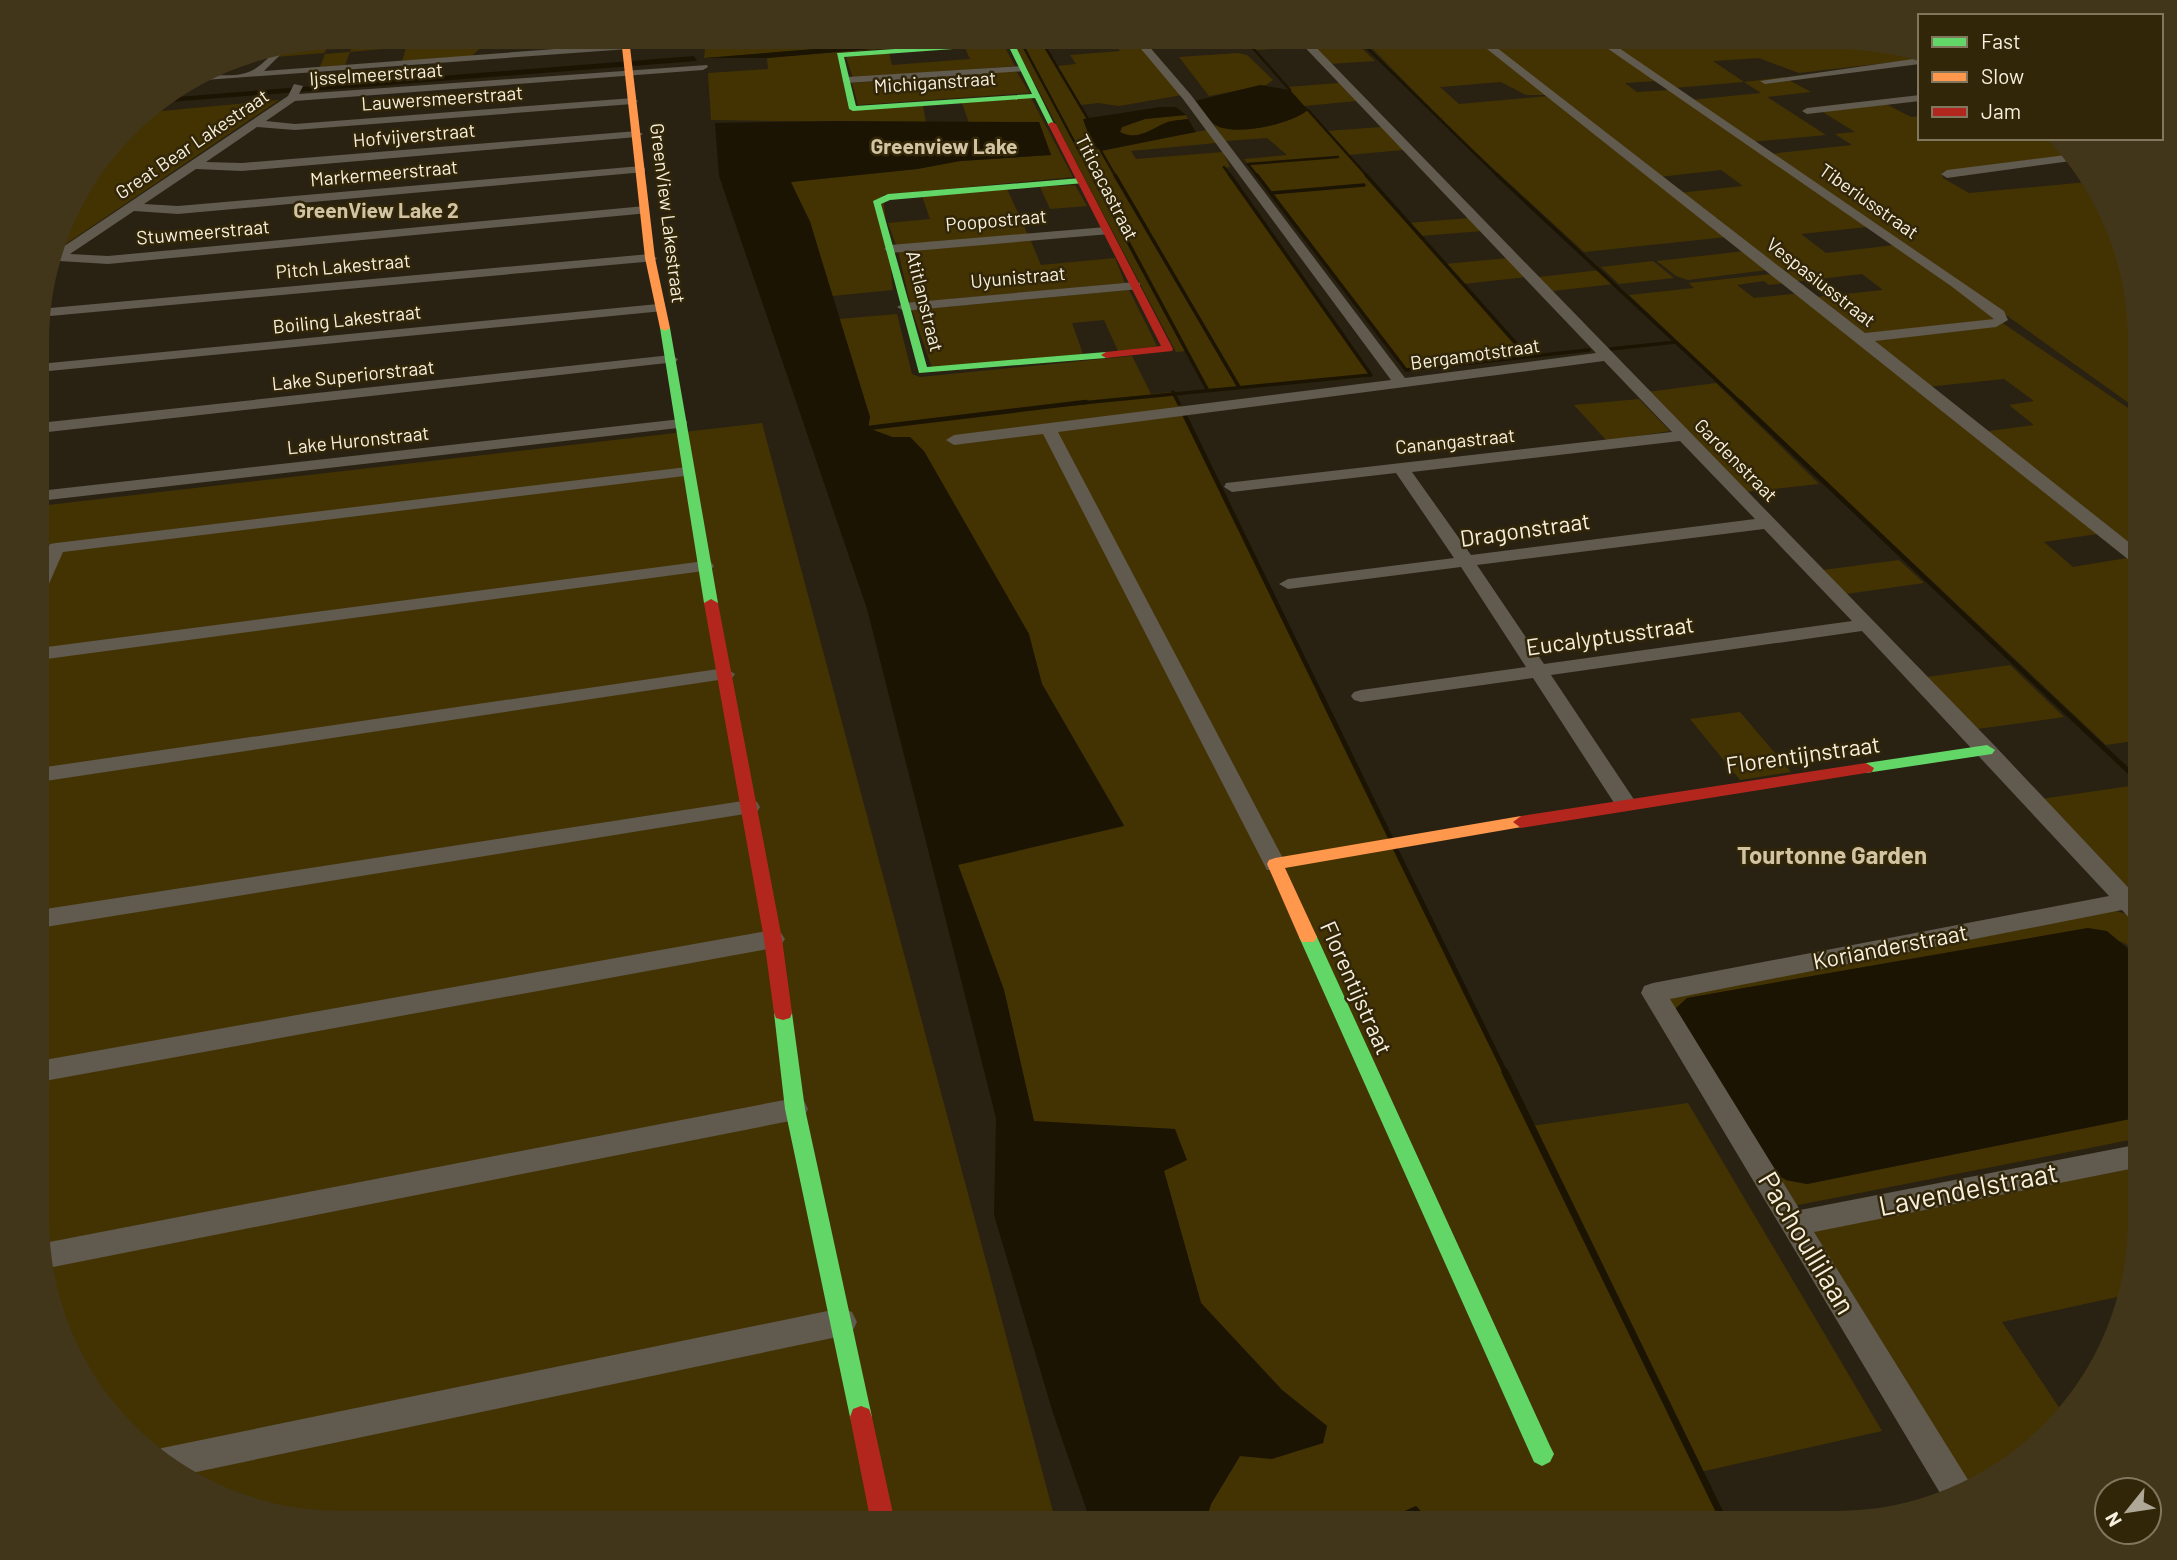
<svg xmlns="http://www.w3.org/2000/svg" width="2177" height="1560" viewBox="0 0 2177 1560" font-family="Barlow,sans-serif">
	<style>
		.green { fill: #443302 }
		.water { fill: #1c1403 }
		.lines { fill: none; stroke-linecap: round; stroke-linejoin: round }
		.stream-far4 { stroke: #1c1403; stroke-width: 2.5 }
		.stream-far3 { stroke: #1c1403; stroke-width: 3.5 }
		.stream-far2 { stroke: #1c1403; stroke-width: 4.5 }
		.stream-far1 { stroke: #1c1403; stroke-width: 5 }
		.stream { stroke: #1c1403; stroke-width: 7 }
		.canal { fill: #1c1403; fill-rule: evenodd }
		.street { fill: #605a4f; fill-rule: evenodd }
		.fast { fill: #63d668; fill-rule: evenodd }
		.slow { fill: #ff974d; fill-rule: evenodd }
		.jam { fill: #b3261e; fill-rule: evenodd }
		.labels { text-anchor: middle; stroke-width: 5; stroke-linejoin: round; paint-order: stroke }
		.far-street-label { font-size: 19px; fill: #f7f0df; stroke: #322609 }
		.far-neighbourhood-label { font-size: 21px; font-weight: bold; fill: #d2c4a3; stroke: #322609 }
		.street-label { font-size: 23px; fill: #f7f0df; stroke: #322609 }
		.neighbourhood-label { font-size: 24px; font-weight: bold; fill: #d2c4a3; stroke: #322609 }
		.near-street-label { font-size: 28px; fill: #f7f0df; stroke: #322609 }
	</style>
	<rect width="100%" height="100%" fill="#292212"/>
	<!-- green -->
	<path class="green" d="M386,37L382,49L350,52L345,65L320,67L325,54L350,52L355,39Z
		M445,37H491L472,56L402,61L406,48L443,45Z
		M880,37H911L918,41L704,58L705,49Z
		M1029,37H1091L1042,40L1057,66L1076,64L1070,55L1120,51L1111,39H1133L1182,95L1119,106L1098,103L1081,105L1088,119L1083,120L1096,150L1207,130L1216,143L1131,151L1136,159L1223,152L1230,167L1225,168L1371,375L1363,378L1207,389L1187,351L1176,352L1013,42L934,46L932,44Z
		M1350,37L1375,61L1329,64L1303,38Z
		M1361,37H1474L1546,95H1526L1501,82L1440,87L1459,104L1549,96L1727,237L1584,252L1460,138Z
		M1480,37H1490L1498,44L1593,37L1656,81L1625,83L1637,92L1669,90L1867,227L1801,234L1826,253L1895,245L1993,312L1996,320L1867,335L1815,297L1883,290L1862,274L1793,282L1679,193L1743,186L1721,170L1659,177Z
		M1679,37C1727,37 1889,26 1920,59L1799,73L1759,58L1713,61L1744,82L1783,77L1811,92L1767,97L1826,135L1751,142L1690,100L1761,93L1744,82L1673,88L1607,43Z
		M1295,38L1304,47L1255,50L1247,41Z
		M318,41H332L324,53L276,57L286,48Z
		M919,45L837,53L849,110L923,106L926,123L711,120L708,73L768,69L767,58Z
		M1004,46L1015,66L853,78L846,57L889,53L892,65L970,59L965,48Z
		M1238,53L1247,55L1273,80L1266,85L1209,96L1179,57Z
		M1016,71L1030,93L858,105L852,83Z
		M1339,83L1357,101L1304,106L1287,87Z
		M1031,98L1073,177L883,195L893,290L832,296L810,221L790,182L917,169L960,161L1051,155L1039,122L969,123L962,103Z
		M279,100L54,252L68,206L140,113Z
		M1884,103L1911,117L1920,116V138H2053L2067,155L1942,172L1943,178L1969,193L2088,182L2109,206L2140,322V411L1992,305L1770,154L1852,145L1835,134L1855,132L1821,111Z
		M1308,110L1327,131L1381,127L1403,150L1348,155L1408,223L1469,218L1482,231L1421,236L1445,264L1508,258L1526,277L1464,284L1528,357L1406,370L1244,159L1287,155L1267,138L1225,141L1212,121C1231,138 1290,125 1308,110Z
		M1186,115L1188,119C1166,121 1141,144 1120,132L1122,127L1145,119Z
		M1075,185L1087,206L1050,209L1040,187Z
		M1007,189L1028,235L896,245L888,223L930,219L922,196Z
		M1030,239L1041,265L1115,258L1125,283L910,303L898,251Z
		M1745,251L1767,270L1688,280L1676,276L1657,261Z
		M1653,261L1674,278L1619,284L1601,267Z
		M1600,270L1614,284L1553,291L1539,277Z
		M1771,274L1785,283L1769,285L1764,281L1737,285L1754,298L1801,293L2104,533L2044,542L2073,567L2127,558L2140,563V740L2106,745L1629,295L1694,288L1689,283Z
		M1129,290L1157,346L1118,351L1104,320L1072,323L1083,354L932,368L912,310Z
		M897,314L912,374L920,377L1132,356L1151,394L1173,392L1531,1126L1688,1103L1882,1431L1700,1472L1725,1523H1432L1416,1506L1378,1523H1205L1211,1504L1240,1456L1272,1458L1323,1443L1327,1426L1282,1390L1201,1303L1164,1171L1175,1129L1034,1122L1004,990L958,864L1124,825L1042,684L1028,634L924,452L910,437H892L868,428L870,417L839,319Z
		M2001,322L2140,416V556L1982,432L2034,425L2009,405L2034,401L2004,379L1926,387L1871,339Z
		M1716,383L1819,484L1745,492L1647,392Z
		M1639,399L1670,431L1607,441L1574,405Z
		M762,423L1056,1523H322L225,1500L156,1460L77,1371L39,1258V506Z
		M1899,560L1924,583L1846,594L1823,570Z
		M2010,665L2064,717L1977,729L1927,677Z
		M1740,712L1791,772L1740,780L1690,719Z
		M2137,785L2140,788V903L2041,799Z
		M2112,910L2127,914L2140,926V959L2126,944L2088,928L1687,998L1676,1009L1678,1026L1786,1180L1807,1184L2140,1117V1138L1783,1208L1650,990Z
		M2140,1157V1238L2126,1295L2002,1322L2064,1415L1986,1479L1959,1485L1794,1231Z"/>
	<!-- water -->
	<path class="water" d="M816,37H880L715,49H705V46Z
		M910,41H918L919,45L767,58H706Z
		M1260,85L1290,90L1308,110C1291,124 1237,136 1217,126C1208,121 1201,108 1195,101Z
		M1160,107H1176L1186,115L1145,119L1122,127L1120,132C1138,142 1154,127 1165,123C1172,120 1180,120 1188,119L1196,132L1101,151L1091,142L1083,119Z
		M835,121L1039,122L1051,155L960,161L917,169L791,182L810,222L870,417L868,428L892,437H910L924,451L1029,634L1042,684L1124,826L958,865L1004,990L1034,1121L1175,1129L1187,1160L1164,1171L1201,1303L1282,1390L1327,1426L1323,1443L1272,1459L1240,1456L1211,1504L1205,1523H1091L1053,1413L994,1215L996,1118L867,609L719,176L715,123Z
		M2088,928L2107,931L2140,959V1117L1807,1184L1786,1180L1767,1169L1678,1026L1676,1008L1687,998Z
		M1416,1506L1432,1523H1378Z"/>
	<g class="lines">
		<!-- stream-far4 -->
		<path class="stream-far4" d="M1243,37L1290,90
			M1356,37L1499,177
			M1041,40L1088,119
			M1021,42L1093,177
			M1308,110L1368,177
			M1101,151L1116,177
			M1248,164L1258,177
			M1248,164L1338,157
			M1224,167L1231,177"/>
		<!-- stream-far3 -->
		<path class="stream-far3" d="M1092,175L1207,389
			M1115,175L1239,387
			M1257,175L1406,370L1589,350
			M1366,175L1528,357
			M1497,175L1742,404
			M1271,193L1364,185
			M1610,349L1676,342
			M1173,392L1179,404
			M1071,404L1371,375L1230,175"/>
		<!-- stream-far2 -->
		<path class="stream-far2" d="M1740,402L2050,697
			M1185,416L1322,697
			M868,428L1086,402"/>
		<!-- stream-far1 -->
		<path class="stream-far1" d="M1321,695L1392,841
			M2048,695L2140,782
			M1396,850L1506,1074"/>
		<!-- stream -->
		<path class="stream" d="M1505,1072L1725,1523"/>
		<!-- canal -->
		<path class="canal" d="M694,56L697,61L156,103L164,98Z"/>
		<!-- street -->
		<path class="street" d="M341,37H378L373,40L316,42Z
			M715,37H758L753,40L191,81C209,70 233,80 251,71C266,64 270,51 288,47L264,71Z
			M917,37H927L933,46L925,48Z
			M1072,37H1108L1061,44L1056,41Z
			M1131,37H1141L1191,95L1405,378L1596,353L1295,37H1306L1994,745L2140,900V924L2132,921L2122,910L1670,999L1800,1210L2140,1144V1167L1814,1232L1970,1483L1973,1490L1971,1492L1943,1498L1641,993L1644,986L1653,983L2109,896L1862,631L1551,675L1637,804L1634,809H1618L1533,678L1361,702L1354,700L1351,696L1354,692L1361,690L1526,667L1461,567L1288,589L1279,584L1288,579L1454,558L1396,473L1232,492L1224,487L1226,483L1672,432L1604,361L1058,432L1286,864L1283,870H1267L1043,434L954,445L946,440L954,435L1391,380L1183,99ZM1680,441L1755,519L1471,555L1412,472ZM1764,529L1852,621L1544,664L1477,565Z
			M1472,37H1483L1865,333L1994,319L1951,286L1591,37H1603L2004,311L2008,320L1996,327L1875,341L2140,551V565L2134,564Z
			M1920,58V64L1765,84L1760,81Z
			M707,65L708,67L703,70L295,101L266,121L295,124L633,98L638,101L633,104L295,130L257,127L206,162L242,163L637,131L643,134L637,137L242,171L196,169L144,204L178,206L641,166L645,168V172L178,214L134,211L70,254L108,256L645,206L649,207V213L108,264L59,261L51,264L54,253L288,96L294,84L303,86L299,94Z
			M1022,66L1026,67V71L847,83L842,80L847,77Z
			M1920,95V101L1807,114L1802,111L1807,108Z
			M2066,155L2071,161L1947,178L1941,174L1947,170Z
			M1106,227L1110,228V234L890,253L884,249L890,245Z
			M650,254L657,258L655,261L39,317V309Z
			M1135,282L1140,283V289L904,311L897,307L904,303Z
			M658,304L665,308L663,311L39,372V364Z
			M671,355L678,359L676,362L39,433V423Z
			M681,419L687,421V427L39,501V491Z
			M687,467L695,472L693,475L63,552L48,586L39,591V565L50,544L56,543Z
			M705,561L711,562L714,566L711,570L39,660V648Z
			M725,668L735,674L732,678L39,782V768Z
			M749,800L757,802L760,807L757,812L39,928V910Z
			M773,930L781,933L785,939L781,945L773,948L39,1082V1061Z
			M795,1098L804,1101L808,1109L804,1117L795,1120L43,1269L39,1244Z
			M842,1308L852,1312L857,1322L852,1332L842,1336L182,1475L150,1454L162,1448Z"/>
		<!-- fast -->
		<path class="fast" d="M1010,41L1014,43L1055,126H1049L1035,98L853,111L849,109L837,53ZM1008,45L1032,94L856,106L844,57Z
			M1081,178L1085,181L1084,183L890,200L881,204L927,367L1106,352L1111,355L1106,358L919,373L873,201L888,194Z
			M665,325L670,328L718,603L711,607L704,603L660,328Z
			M1987,745L1995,750L1992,754L1866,773L1858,768L1866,763Z
			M1308,930L1314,932L1317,937L1550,1446L1554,1454L1550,1462L1542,1466L1534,1462L1299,937L1302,932Z
			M783,1006L790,1008L792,1013L805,1109L872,1417L869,1425L861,1428L853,1425L850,1417L785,1109L774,1013L776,1008Z"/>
		<!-- slow -->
		<path class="slow" d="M626,45L630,47L655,258L670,328L665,331L660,328L645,258L622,47Z
			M1521,816L1527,818L1529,822L1527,826L1285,868L1317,937L1314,942H1302L1299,937L1267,864L1269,860L1275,858Z"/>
		<!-- jam -->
		<path class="jam" d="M1052,122L1056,124L1173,349L1172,351L1106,358L1101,355L1106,352L1161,346L1048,124Z
			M711,599L718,603L782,939L792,1013L790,1018L783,1020L776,1018L774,1013L764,939L704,603Z
			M1866,763L1874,768L1872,772L1521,828L1513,822L1521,816Z
			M861,1406L869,1409L872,1417L895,1523H871L850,1417L853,1409Z"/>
	</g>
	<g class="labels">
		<!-- far-street labels -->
		<g class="far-street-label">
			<text transform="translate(376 74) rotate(-4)" y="7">Ijsselmeerstraat</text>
			<text transform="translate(935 82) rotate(-4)" y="7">Michiganstraat</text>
			<text transform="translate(442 98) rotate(-4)" y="7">Lauwersmeerstraat</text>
			<text transform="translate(414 135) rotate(-5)" y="7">Hofvijverstraat</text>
			<text transform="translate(192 144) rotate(-34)" y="7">Great Bear Lakestraat</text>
			<text transform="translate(384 173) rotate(-5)" y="7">Markermeerstraat</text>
			<text transform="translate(1107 187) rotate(63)" y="7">Titicacastraat</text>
			<text transform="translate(1869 201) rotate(35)" y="7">Tiberiusstraat</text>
			<text transform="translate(668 213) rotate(83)" y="7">GreenView Lakestraat</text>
			<text transform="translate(996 220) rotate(-5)" y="7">Poopostraat</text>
			<text transform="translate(203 232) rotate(-5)" y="7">Stuwmeerstraat</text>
			<text transform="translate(343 266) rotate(-5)" y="7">Pitch Lakestraat</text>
			<text transform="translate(1018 277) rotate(-5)" y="7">Uyunistraat</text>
			<text transform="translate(1821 282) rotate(38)" y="7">Vespasiusstraat</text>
			<text transform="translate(925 301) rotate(76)" y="7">Atitlanstraat</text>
			<text transform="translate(347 319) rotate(-6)" y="7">Boiling Lakestraat</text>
			<text transform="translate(1475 354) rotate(-8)" y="7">Bergamotstraat</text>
			<text transform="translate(353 375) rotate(-6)" y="7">Lake Superiorstraat</text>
			<text transform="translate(358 440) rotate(-6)" y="7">Lake Huronstraat</text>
			<text transform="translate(1455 441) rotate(-6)" y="7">Canangastraat</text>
			<text transform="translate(1736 460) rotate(45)" y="7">Gardenstraat</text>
		</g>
		<!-- far-neighbourhood labels -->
		<g class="far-neighbourhood-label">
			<text x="944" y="154">Greenview Lake</text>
			<text x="376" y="218">GreenView Lake 2</text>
		</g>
		<!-- street labels -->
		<g class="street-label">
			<text transform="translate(1525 530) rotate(-8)" y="8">Dragonstraat</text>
			<text transform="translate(1610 636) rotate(-8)" y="8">Eucalyptusstraat</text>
			<text transform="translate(1803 755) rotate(-8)" y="8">Florentijnstraat</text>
			<text transform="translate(1890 947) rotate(-11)" y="8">Korianderstraat</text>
			<text transform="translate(1356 988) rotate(66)" y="8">Florentijstraat</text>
		</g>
		<!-- neighbourhood labels -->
		<g class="neighbourhood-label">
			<text x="1832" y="864">Tourtonne Garden</text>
		</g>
		<!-- near-street labels -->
		<g class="near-street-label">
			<text transform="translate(1968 1189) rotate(-11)" y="10">Lavendelstraat</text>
			<text transform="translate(1807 1243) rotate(59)" y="10">Pachoullilaan</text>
		</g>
	</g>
	<!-- crop -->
	<path d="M0 0H2177V1560H0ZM341 49H1836A292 292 0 0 1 2128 341V1219A292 292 0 0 1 1836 1511H341A292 292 0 0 1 49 1219V341A292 292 0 0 1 341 49Z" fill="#42361a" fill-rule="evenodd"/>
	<!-- legend -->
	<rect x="1918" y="14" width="245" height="126" fill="#322609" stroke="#81775f" stroke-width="2"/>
	<rect x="1932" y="37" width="35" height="10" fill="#63d668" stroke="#81775f" stroke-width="2"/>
	<text x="1981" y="49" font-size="21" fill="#f7f0df">Fast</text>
	<rect x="1932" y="72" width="35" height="10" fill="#ff974d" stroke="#81775f" stroke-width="2"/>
	<text x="1981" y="84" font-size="21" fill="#f7f0df">Slow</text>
	<rect x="1932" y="107" width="35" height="10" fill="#b3261e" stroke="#81775f" stroke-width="2"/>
	<text x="1981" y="119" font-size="21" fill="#f7f0df">Jam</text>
	<!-- north arrow -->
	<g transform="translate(2128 1511) rotate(240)"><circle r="33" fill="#322609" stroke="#81775f" stroke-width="2"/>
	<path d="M0-5L12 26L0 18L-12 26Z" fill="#afa897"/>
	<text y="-10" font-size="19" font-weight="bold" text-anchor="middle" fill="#f7f0df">N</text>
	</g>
</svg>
